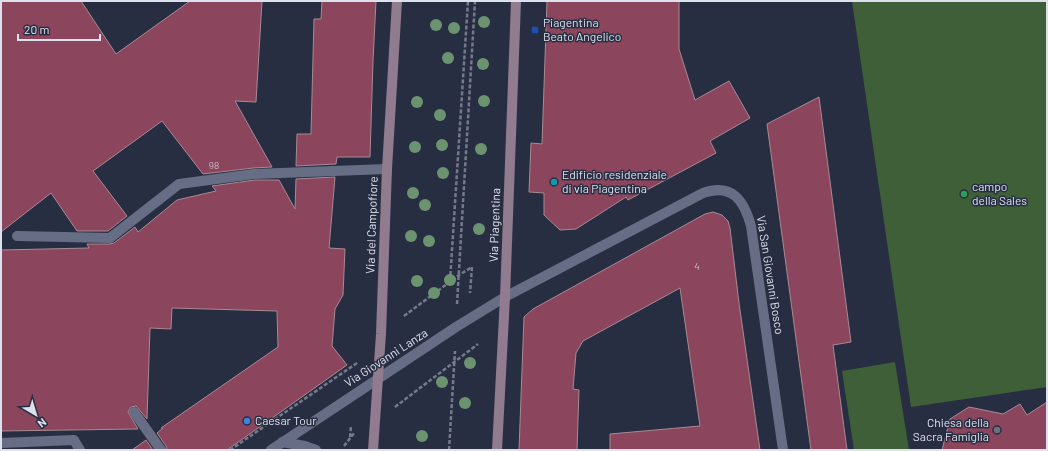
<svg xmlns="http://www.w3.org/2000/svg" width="1048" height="451" viewBox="0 0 1048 451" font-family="Barlow,sans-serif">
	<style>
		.green { fill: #3f5f38 }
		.building { fill: #8b465d; stroke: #a88a92 }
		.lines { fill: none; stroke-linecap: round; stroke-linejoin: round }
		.path { stroke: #757a8b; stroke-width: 2.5; stroke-dasharray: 4 2; stroke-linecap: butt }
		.lane { stroke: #676d85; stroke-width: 10 }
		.street { stroke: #676d85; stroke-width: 10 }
		.secondary { stroke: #907b8f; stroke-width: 10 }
		.tree { fill: #6c9370 }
		.transit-dot { fill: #1a4fb4; stroke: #282e42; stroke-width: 1.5 }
		.culture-dot { fill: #0f9aa8; stroke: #282e42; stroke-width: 1.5 }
		.leisure-dot { fill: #2e9e5b; stroke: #282e42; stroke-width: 1.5 }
		.shop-dot { fill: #3f7fe0; stroke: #282e42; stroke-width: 1.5 }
		.worship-dot { fill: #6b7280; stroke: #282e42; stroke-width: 1.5 }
		.labels { text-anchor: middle; stroke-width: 3; stroke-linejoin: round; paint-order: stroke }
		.number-label { font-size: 10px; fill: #c8baca }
		.poi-label { font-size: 12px; fill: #dde1ee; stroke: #282e42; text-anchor: start }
		.street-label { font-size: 12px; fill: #dde1ee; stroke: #282e42 }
	</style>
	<rect width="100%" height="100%" fill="#282e42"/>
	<!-- green -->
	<path class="green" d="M852,1H1047V387L911,407Z
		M895,362L909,450H854L842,371Z"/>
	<!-- building -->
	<path class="building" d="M1,1H81L116,54L190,1H262L256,102L235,101L272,167L253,168L203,174L162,121L93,171L127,216L108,231H77L51,193L1,232Z
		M322,1H376L373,61L370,157H337L336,164L296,166L297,134H311L314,19H321Z
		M547,1H679V49L695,100L729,81L750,118L710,141L716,153L628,200L626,197L576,229L560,230L544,215V193L529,192L531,143L542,144Z
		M819,97L851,342L833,345L847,450H811L767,124Z
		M335,177L329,248L345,249L343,295L335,309L332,346L347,365L227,450H167L166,446L157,433L163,428H161L278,347L277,311L172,308L171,329L150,328L147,419L136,406L131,407L128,412L138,429L1,431V250L89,248L87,244H110L114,243L135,227L138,232L177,200L216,191L212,186L255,180H279L295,209L296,179Z
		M713,212L722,215L728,221L730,228L739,303L760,450H610V434L700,426L680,288L583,341L576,353L573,389L579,390L577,450H519L524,317L533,309L705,214Z
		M1047,402V450H942L950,419L969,407L1003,414L1020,404L1027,415Z
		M146,440L153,450H132Z"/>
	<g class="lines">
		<!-- path -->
		<path class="path" d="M450,281L468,1
			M457,304L475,1
			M404,316L459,275L472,267L470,293
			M395,407L478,344
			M350,437L351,426
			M344,446L355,432
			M230,450L357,363
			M449,450L455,351"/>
		<!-- lane -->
		<path class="lane" d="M17,236L110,238L179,184L254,174L387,169
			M134,412L161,450
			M1,443L74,440L80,450"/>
		<!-- street -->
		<path class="street" d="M282,442L305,446L316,450
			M271,450L456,327L505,297L703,193C732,183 744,200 751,226L783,450"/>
		<!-- secondary -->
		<path class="secondary" d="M373,450L381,334L387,169L397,1
			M497,450L505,297L516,1"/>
	</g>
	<!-- trees -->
	<g class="tree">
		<circle cx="484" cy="22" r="6"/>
		<circle cx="436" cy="25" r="6"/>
		<circle cx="454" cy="28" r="6"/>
		<circle cx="448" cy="58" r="6"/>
		<circle cx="483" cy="64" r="6"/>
		<circle cx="484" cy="101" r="6"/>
		<circle cx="417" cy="102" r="6"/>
		<circle cx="440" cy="115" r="6"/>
		<circle cx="442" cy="145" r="6"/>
		<circle cx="415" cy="147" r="6"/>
		<circle cx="481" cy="149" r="6"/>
		<circle cx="443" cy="173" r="6"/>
		<circle cx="413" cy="193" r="6"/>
		<circle cx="425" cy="205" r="6"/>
		<circle cx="479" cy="229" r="6"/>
		<circle cx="411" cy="236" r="6"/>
		<circle cx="429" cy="241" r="6"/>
		<circle cx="450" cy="280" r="6"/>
		<circle cx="417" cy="281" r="6"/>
		<circle cx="434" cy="293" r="6"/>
		<circle cx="470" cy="363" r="6"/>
		<circle cx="442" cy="382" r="6"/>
		<circle cx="465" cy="403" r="6"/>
		<circle cx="422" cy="436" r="6"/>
	</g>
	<!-- markers -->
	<rect class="transit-dot" x="531" y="26" width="8" height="8" rx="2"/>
	<circle class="culture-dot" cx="554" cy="182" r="4"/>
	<circle class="leisure-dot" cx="964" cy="194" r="4"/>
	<circle class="shop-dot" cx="247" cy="421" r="4"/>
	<circle class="worship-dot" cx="997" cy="430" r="4"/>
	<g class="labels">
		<!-- number labels -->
		<g class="number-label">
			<text x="214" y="169">98</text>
			<text x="697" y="270">4</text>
		</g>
		<!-- poi labels -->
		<g class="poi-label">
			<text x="543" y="27">Piagentina<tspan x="543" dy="14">Beato Angelico</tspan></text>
			<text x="562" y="179">Edificio residenziale<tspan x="562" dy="14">di via Piagentina</tspan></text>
			<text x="972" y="191">campo<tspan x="972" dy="14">della Sales</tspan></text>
			<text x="255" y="425">Caesar Tour</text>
			<text x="989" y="427" text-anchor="end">Chiesa della<tspan x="989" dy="14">Sacra Famiglia</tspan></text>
		</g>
		<!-- street labels -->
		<g class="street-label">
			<text transform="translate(372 225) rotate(-88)" y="4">Via del Campofiore</text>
			<text transform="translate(495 225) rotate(-88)" y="4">Via Piagentina</text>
			<text transform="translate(770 275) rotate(81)" y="4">Via San Giovanni Bosco</text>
			<text transform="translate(386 358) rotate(-33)" y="4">Via Giovanni Lanza</text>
		</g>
	</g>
	<!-- border -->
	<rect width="1048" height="451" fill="none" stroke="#dde1ee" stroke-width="4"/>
	<!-- north arrow -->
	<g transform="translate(36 415) rotate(142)" stroke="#282e42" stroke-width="3" paint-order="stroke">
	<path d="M0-3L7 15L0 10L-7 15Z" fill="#dde1ee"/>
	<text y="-6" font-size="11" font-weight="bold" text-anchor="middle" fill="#dde1ee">N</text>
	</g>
	<!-- scale -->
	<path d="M18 34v6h82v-6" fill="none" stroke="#dde1ee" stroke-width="2"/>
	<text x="24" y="34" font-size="12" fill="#dde1ee" stroke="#282e42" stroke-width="3" paint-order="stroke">20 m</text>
</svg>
